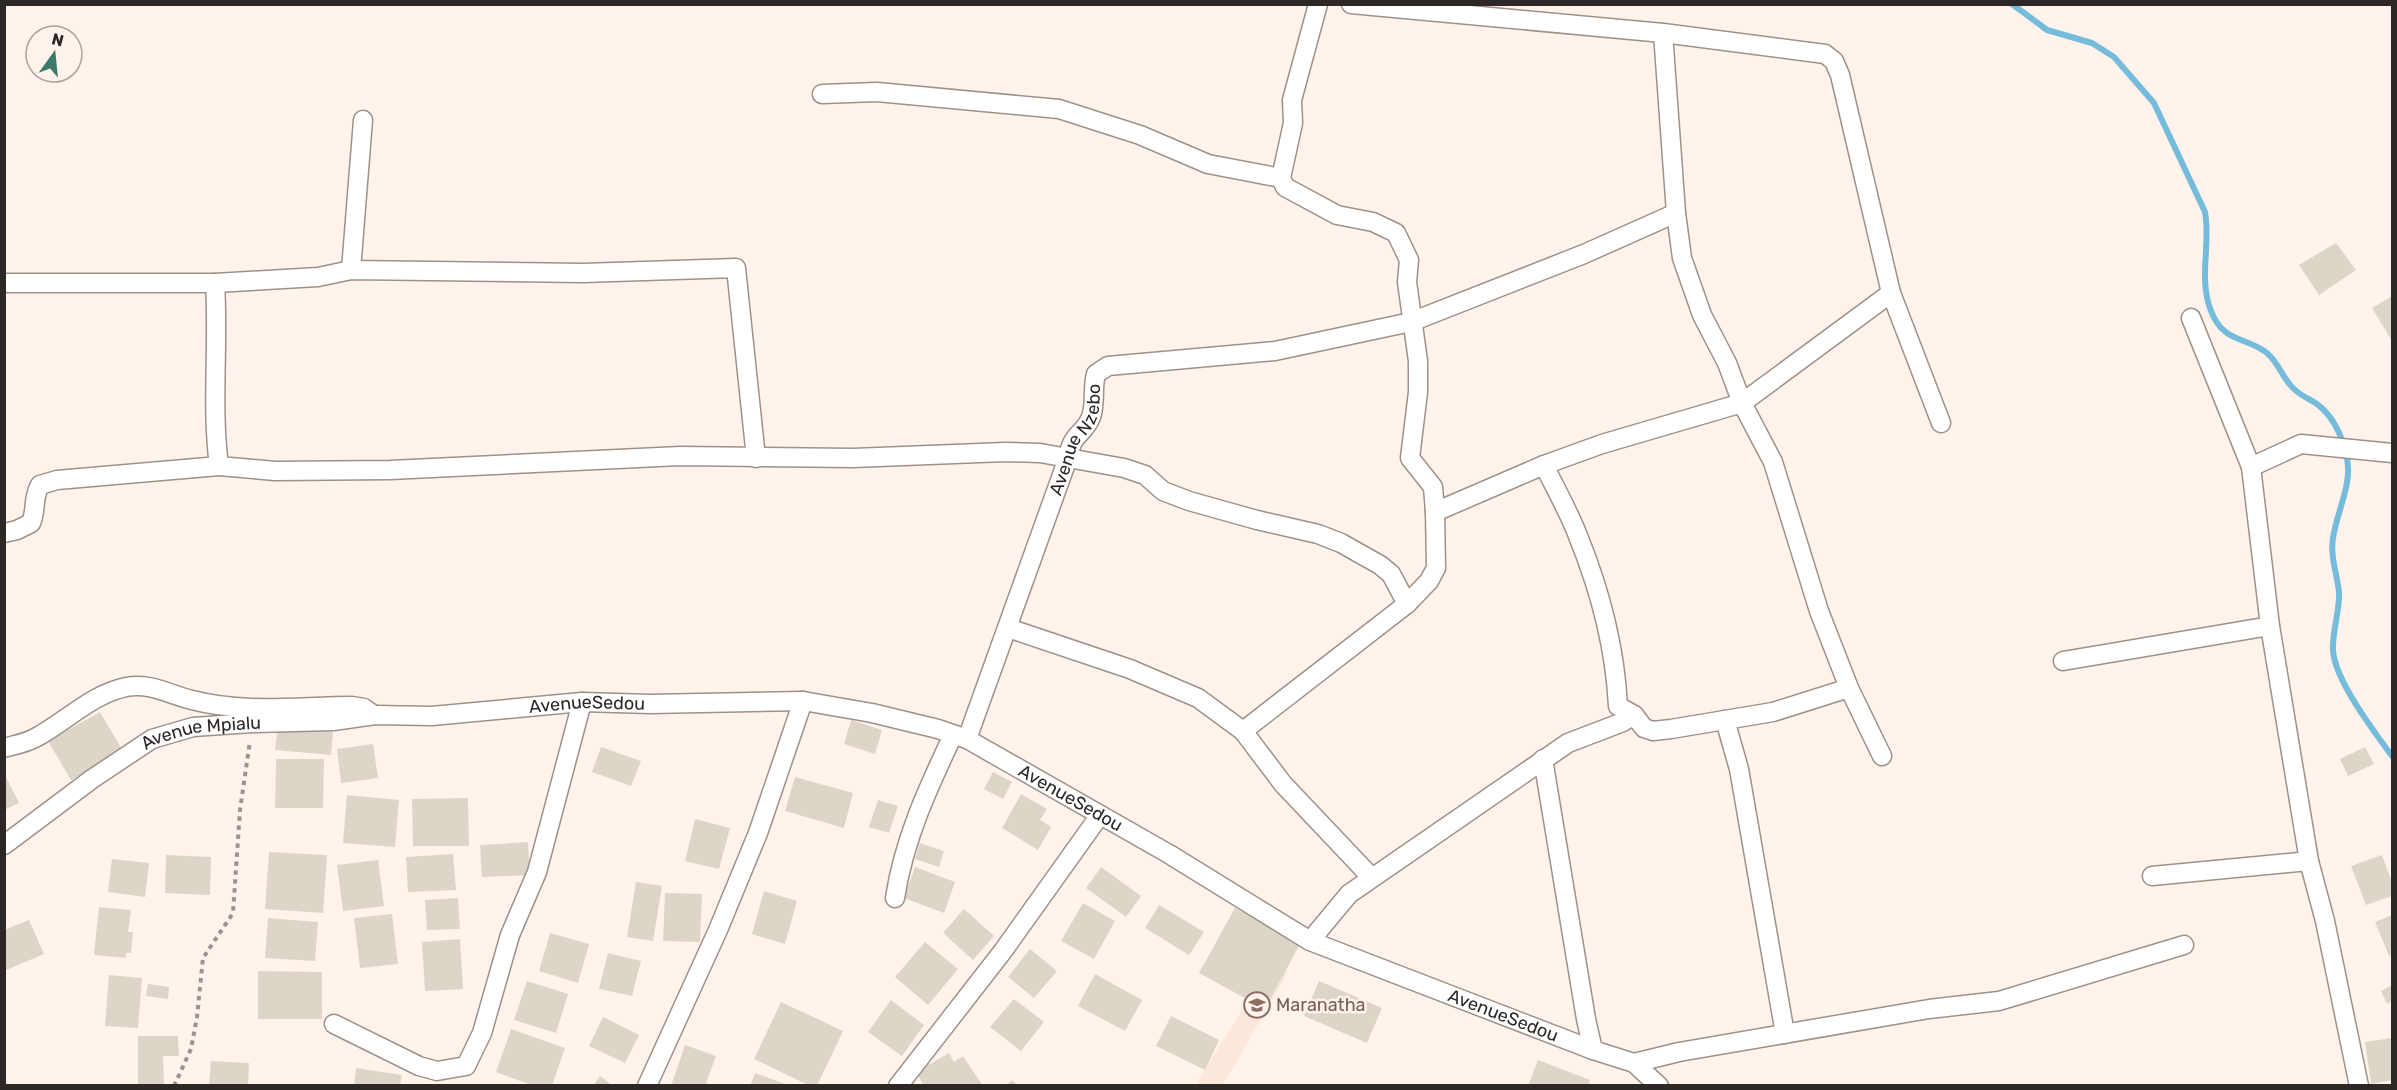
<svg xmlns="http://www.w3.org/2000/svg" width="2397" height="1090" viewBox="0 0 2397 1090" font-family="Rubik,sans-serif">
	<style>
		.built { fill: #fde7da }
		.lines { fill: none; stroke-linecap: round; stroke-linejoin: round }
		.stream { stroke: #75bbdb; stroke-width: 6 }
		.building { fill: #ded5c9 }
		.street-casing { stroke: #9e9189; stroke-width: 21 }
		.path { stroke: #9c938e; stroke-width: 4; stroke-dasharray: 4.5 4.5; stroke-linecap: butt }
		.street { stroke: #fff; stroke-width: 18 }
		.labels { text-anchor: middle; stroke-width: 5; stroke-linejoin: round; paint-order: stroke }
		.street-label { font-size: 18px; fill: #2d2825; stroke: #fff3ec }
		.education-label { font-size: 18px; fill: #785e54; stroke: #fff3ec; text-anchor: start }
	</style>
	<rect width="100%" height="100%" fill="#fff3ec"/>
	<!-- built -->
	<path class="built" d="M1272,961L1288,972L1223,1085L1195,1086Z"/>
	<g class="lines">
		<!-- stream -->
		<path class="stream" d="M2012,4L2047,30L2092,43L2114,57L2154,103L2205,212C2211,245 2198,278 2211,311C2224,344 2246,336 2267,353C2279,363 2284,381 2294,389C2300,395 2309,399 2317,404C2332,415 2342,435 2346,454C2354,482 2337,510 2333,538C2330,557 2337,573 2339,592C2340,611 2332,631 2333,650C2334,679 2375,733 2392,756"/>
	</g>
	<!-- building -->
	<path class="building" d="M2336,243L2356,270L2319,295L2299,265Z
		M2392,296V341L2372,308Z
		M100,712L123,751L71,780L48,741Z
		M851,720L882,730L875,754L844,744Z
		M278,726L333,732L331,755L275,750Z
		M373,744L378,778L341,783L337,749Z
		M601,747L641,761L631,786L592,772Z
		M2365,747L2374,764L2348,776L2340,759Z
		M276,759H324L323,808H275Z
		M993,772L1012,782L1003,799L984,789Z
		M4,773L19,803L4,810Z
		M795,777L853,793L844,828L785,811Z
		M1021,794L1047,809L1040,820L1051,827L1038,850L1002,828Z
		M347,795L399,800L395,847L343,843Z
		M468,798L469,846H413L412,799Z
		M878,800L898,806L889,833L869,827Z
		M695,819L730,828L719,869L685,861Z
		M528,842L530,875L482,877L480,845Z
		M920,843L944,851L939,867L915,859Z
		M269,852L327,855L323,913L265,909Z
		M453,854L456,890L408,892L406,857Z
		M166,855L211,857L210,895L165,893Z
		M2382,855L2392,882V896L2366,905L2351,866Z
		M112,859L149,863L145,897L108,892Z
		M378,860L384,906L343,911L337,865Z
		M915,867L955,882L944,913L904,898Z
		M1101,867L1141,896L1126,917L1086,888Z
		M636,882L662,886L653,941L627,937Z
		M764,891L797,901L785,944L752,934Z
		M665,893L702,894L700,942L663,941Z
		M458,898L460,929L427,930L425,900Z
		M1083,903L1115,921L1094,959L1061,941Z
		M1159,905L1204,932L1189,955L1145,928Z
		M99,907L131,910L128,932H133L131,953H126V958L94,955Z
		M1235,908L1300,944L1265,1009L1199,973Z
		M964,909L994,936L973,960L943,933Z
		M392,914L398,964L360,968L354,918Z
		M2392,915V955L2389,956L2375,922Z
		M268,918L318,922L315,961L265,958Z
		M29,920L44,954L4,971V930Z
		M550,933L589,944L578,983L539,971Z
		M460,939L463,989L425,991L422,942Z
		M925,942L958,969L928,1005L895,977Z
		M1030,949L1057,971L1034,998L1008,977Z
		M608,953L641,961L632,996L599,989Z
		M258,971L322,972V1019H258Z
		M1095,974L1142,1000L1125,1031L1078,1006Z
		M109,975L142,978L138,1028L105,1026Z
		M527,981L568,994L556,1033L514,1020Z
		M1319,981L1382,1008L1367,1043L1304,1016Z
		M148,984L169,987L168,999L146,996Z
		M2392,985V1001L2387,1004L2381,991Z
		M1014,999L1044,1022L1021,1051L990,1027Z
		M891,1000L924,1025L902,1056L868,1032Z
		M781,1002L843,1031L817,1086H810L754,1059Z
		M1171,1016L1219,1040L1205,1070L1156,1046Z
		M603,1017L639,1035L625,1063L589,1046Z
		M511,1029L565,1048L552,1086H534L496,1072Z
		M138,1036H178L179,1056H163L164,1086H138Z
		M2392,1038V1080L2371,1084L2365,1042Z
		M685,1045L716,1056L705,1086H671Z
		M949,1053L954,1062L963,1056L983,1086H924L916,1072Z
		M1538,1060L1590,1080L1588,1086H1528Z
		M211,1061L249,1063L248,1086H209Z
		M356,1068L402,1075L400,1086H354Z
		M755,1073L788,1085V1086H750Z
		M600,1076L613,1086H593Z
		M1012,1080L1019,1086H1006Z"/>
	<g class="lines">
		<!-- street casing -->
		<g class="street-casing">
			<g id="street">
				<path d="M1318,4L1292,100L1293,123L1281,178L1285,187L1337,215L1373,222L1396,233L1409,260L1407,282L1418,361V392L1410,458L1433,487L1435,512"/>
				<path d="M1351,4L1663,33L1825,54L1834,61L1840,75L1891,293L1941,423"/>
				<path d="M1663,33L1676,213L1682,258L1702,315L1727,363L1742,403L1773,462L1819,611L1849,688L1882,756"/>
				<path d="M822,94L877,92L1059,109L1140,135L1208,164L1281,178"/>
				<path d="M351,270L363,120"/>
				<path d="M4,283H215C219,344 211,406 219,466L275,471L390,470L680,456L853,458L1005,452L1040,453L1124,468L1145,475L1163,491L1189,501L1257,520L1318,534L1341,543L1380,565L1391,574L1407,604"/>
				<path d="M215,283L318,277L351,270L583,273L736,268L756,458"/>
				<path d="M2191,318L2251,467L2270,626L2309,861L2325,921L2359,1086"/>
				<path d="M2251,467L2301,444L2392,453"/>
				<path d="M4,533L17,530L31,523C37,509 32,499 40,485L57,480L219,466"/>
				<path d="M1008,628L1130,669L1198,698L1243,731L1283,784L1372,878"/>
				<path d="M2063,661L2270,626"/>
				<path d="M1634,715L1644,728L1653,731L1671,729L1773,712L1849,688"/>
				<path d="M1725,720L1739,769L1785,1034"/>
				<path d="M1243,731L1407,604L1429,581L1436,568L1435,512L1544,465"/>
				<path id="s1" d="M967,739L1068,458C1072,432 1084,435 1091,417C1096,403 1092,388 1096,374L1108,366L1275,351L1411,322L1584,254L1676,213"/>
				<path d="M4,748C14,745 26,743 35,738C67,721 90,695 126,687C150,682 170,695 192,700C246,714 298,706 352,706L364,708L374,715"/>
				<path d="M1543,759L1586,1019L1593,1050"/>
				<path id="s2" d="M4,845L92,779L152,739L193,727L252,723L333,721L375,715L432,716L582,702L650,704L803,701L872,713L938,729L967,739L1169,854L1310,941L1593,1050L1634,1063L1659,1086"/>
				<path d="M2152,876L2309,861"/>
				<path d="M895,898C904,839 928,788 953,735"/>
				<path d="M1310,941L1349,894L1568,743L1623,722L1634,715L1618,706C1615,647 1600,590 1578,536C1569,512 1555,488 1544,465L1602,444L1742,403L1891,293"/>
				<path d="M334,1024L419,1066L437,1071L466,1066L482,1033L510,935L537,872L582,702"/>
				<path d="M1634,1063L1679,1052L1929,1009L1999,1001L2184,945"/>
				<path d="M647,1086L718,930L758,833L803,701"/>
				<path d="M898,1086L1003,951L1100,815"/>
			</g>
		</g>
		<!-- path -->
		<path class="path" d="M174,1086L191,1049L197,1017L203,958L233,913L240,810L250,741"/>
		<!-- street -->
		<use href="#street" class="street"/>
	</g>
	<!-- icons -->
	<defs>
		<g id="school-ring" transform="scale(1.35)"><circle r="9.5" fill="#fff3ec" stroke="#8d6e63" stroke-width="1.5"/><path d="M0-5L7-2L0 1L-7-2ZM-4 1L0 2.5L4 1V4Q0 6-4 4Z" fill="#8d6e63"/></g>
	</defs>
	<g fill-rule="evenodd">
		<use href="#school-ring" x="1257" y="1005"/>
	</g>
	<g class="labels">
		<!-- street labels -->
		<g class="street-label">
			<text dy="6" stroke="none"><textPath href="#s1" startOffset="320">Avenue Nzebo</textPath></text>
			<text dy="6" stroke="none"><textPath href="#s2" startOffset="620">AvenueSedou</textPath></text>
			<text dy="6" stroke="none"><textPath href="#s2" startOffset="232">Avenue Mpialu</textPath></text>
			<text dy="6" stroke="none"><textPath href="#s2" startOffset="1124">AvenueSedou</textPath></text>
			<text dy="6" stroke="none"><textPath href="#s2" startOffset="1610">AvenueSedou</textPath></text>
		</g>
		<!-- education labels -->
		<g class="education-label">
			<text x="1276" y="1011">Maranatha</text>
		</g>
	</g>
	<!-- border -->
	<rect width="2397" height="1090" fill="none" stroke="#2d2825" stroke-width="12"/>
	<!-- north arrow -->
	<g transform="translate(54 54) rotate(15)"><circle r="28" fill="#fff3ec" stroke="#aba29c" stroke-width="1.5"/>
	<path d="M0-4.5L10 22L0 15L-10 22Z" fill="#3b7a68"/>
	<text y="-9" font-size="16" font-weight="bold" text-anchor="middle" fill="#2d2825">N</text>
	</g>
</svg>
